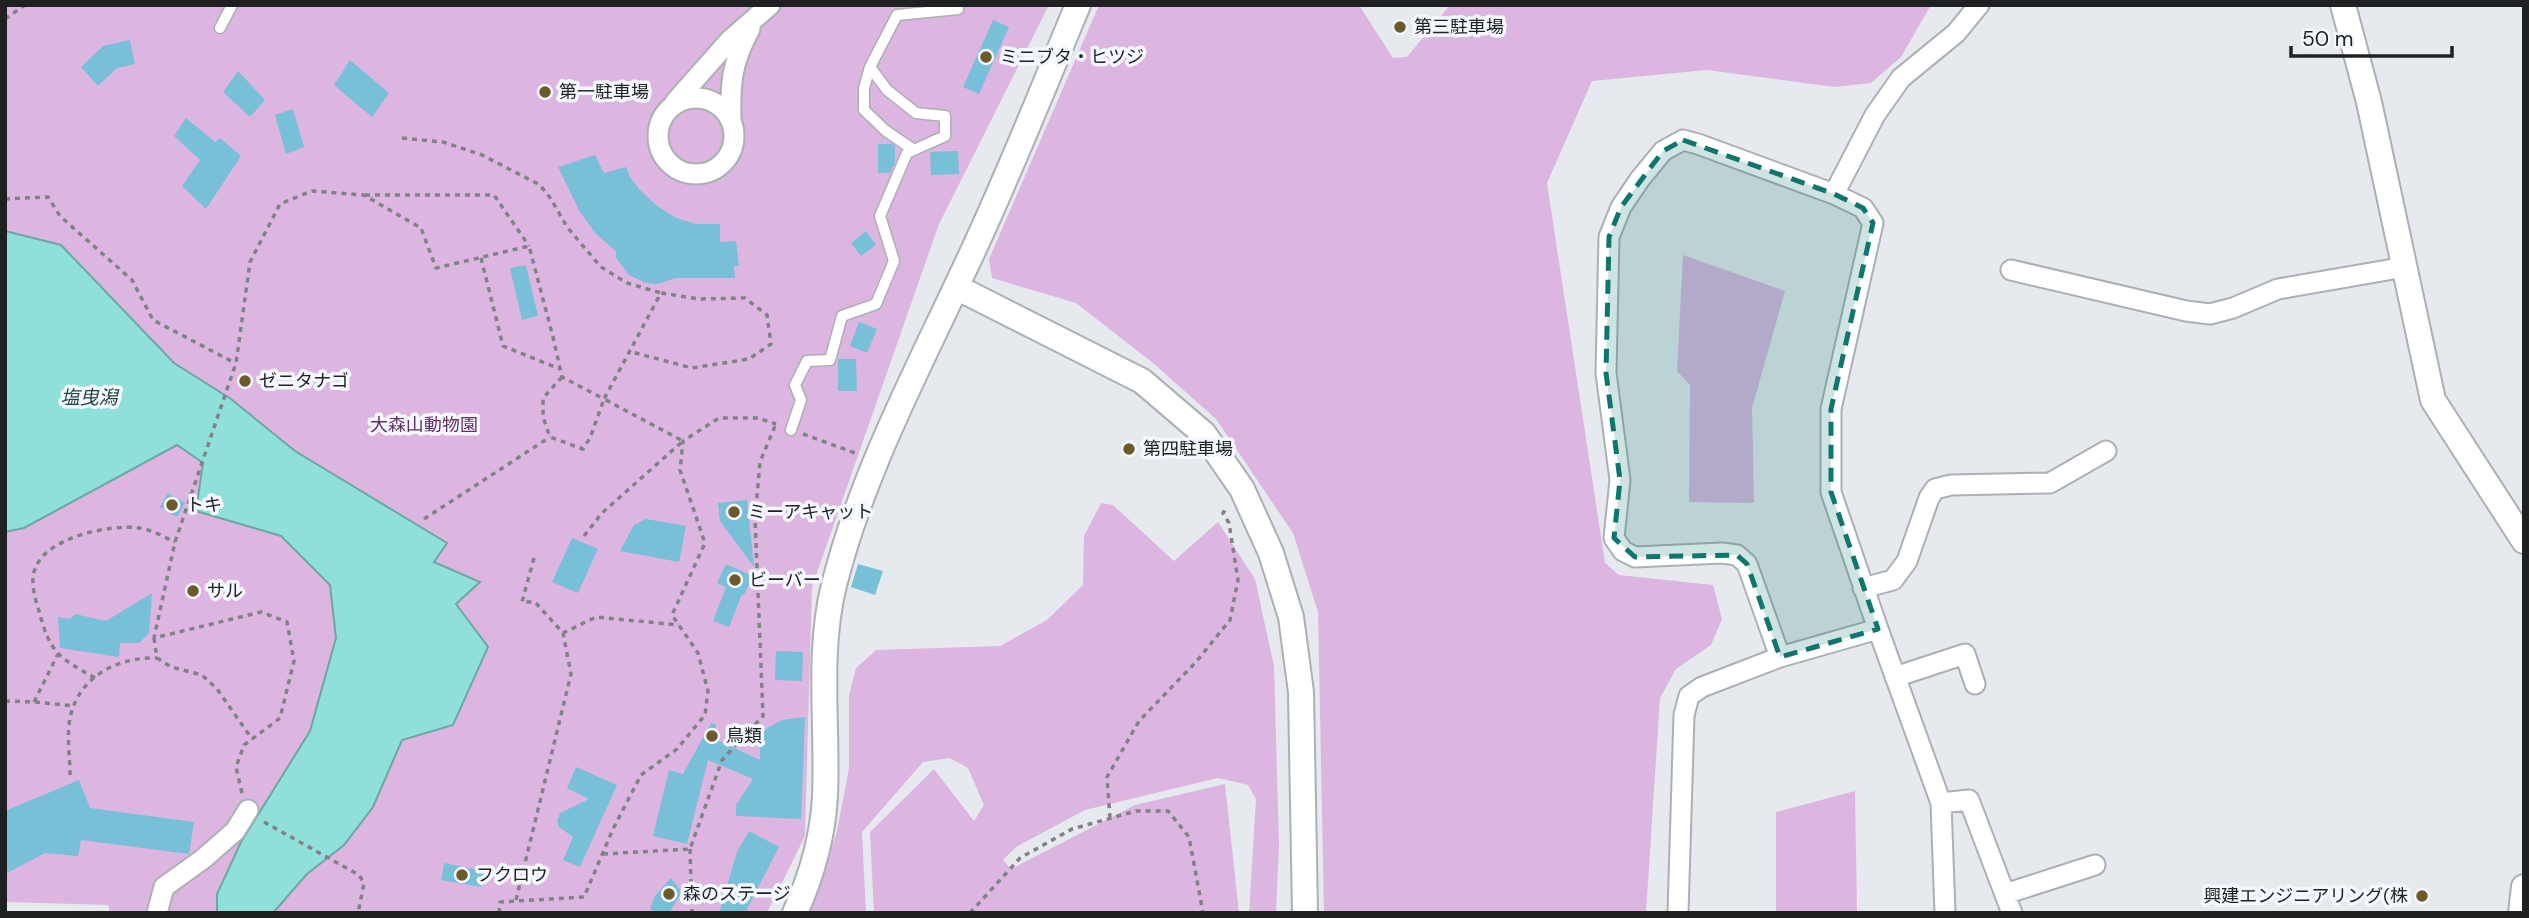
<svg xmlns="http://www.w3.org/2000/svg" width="2529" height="918" viewBox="0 0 2529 918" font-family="'DM Sans','Noto Sans JP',sans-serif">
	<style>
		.green { fill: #dcb6e0 }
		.water { fill: #8fe0da; stroke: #6da6a3; stroke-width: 2 }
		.building { fill: #78bfd8 }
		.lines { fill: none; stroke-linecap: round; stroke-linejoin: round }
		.service-casing { stroke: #acafb4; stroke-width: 13 }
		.minor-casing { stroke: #acafb4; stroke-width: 23 }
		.tertiary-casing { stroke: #acafb4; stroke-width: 28 }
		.path { stroke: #808285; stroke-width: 3.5; stroke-dasharray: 5 5; stroke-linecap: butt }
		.service { stroke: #fff; stroke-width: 10 }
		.minor { stroke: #fff; stroke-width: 19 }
		.tertiary { stroke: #fff; stroke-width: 24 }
		.marked { fill: #0f766e; fill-opacity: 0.2; stroke: #0f766e; stroke-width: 5; stroke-dasharray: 14 9; stroke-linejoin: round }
		.poi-dot { fill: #6c5a28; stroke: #f4f7fd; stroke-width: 2.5 }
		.labels { text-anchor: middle; stroke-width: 7; stroke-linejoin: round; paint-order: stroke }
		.poi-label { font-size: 18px; fill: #1f2022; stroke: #f4f7fd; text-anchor: start }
		.park-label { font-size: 18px; fill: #622f69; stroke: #f4f7fd }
		.water-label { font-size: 19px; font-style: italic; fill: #1f4542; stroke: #f4f7fd }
	</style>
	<rect width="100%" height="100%" fill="#e6eaef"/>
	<!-- green -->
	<path class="green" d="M5,5H1049L939,224L812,587L805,836L767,913H110L108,905L5,902Z
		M1099,5H1359L1393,58L1407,57L1450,5H1931L1901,57L1871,83L1835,87L1707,70L1592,81L1547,183L1605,563L1619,575L1713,585L1722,619L1711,645L1676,669L1660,698L1646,913H1324L1318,612L1293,533L1216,419L1153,363L1076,303L992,278L989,259Z
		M1683,255L1785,291L1752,408L1754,503L1689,502L1690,385L1677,371Z
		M1101,503L1113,505L1174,561L1218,522L1255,579L1274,666L1279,844L1276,913H1249L1256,799L1248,785L1218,778L1085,810L1016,847L1003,860L1011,869L1135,805L1225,784L1239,913H874L870,832L934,769L974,821L984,805L968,768L950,758L923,762L862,832L866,913H810L837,831L849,768V695L856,668L876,650L1000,646L1047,620L1083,585L1084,536Z
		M1855,791L1857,913H1776V812Z"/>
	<!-- water -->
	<path class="water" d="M5,231L61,245L174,363L231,399L295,451L447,543L434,562L480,582L456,604L488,647L453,725L402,740L373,807L344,845L307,874L273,913H217V894L241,842L310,731L336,638L330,585L281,536L196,511L203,463L177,445L24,528L5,532Z"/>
	<!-- building -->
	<path class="building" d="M993,20L1009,27L979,94L963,87Z
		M130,40L135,64L117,68L98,86L81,67L103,46Z
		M350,60L389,93L372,117L334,85Z
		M238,71L265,100L250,117L223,92Z
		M293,109L304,147L286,154L275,115Z
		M186,118L215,142L220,138L241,156L206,209L182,186L200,160L174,136Z
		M878,144H892L895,146V162L890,173H878Z
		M958,151L959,174L931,175L930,152Z
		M595,155L604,173L626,167L630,177L640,190L657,206L676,218L696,224H720V242L736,241L739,266H734L735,278H676L657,284L646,283L629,275L616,258V251L596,234L580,212L558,167Z
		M866,231L876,245L861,256L851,243Z
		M526,265L538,316L522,320L510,268Z
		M859,322L877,329L867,353L850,346Z
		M838,359H856L857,391H838Z
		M168,493L185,503L177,517L160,507Z
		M747,500L754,567L720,521L718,503Z
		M646,519L686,526L679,562L620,551L634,525Z
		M572,538L598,549L578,593L552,582Z
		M726,564L753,576L744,595L742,594L729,627L713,621L726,587L717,583Z
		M858,564L883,571L875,595L851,587Z
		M152,593L149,633L139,643H120L119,657L60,648L58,617L70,619L75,614L106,621Z
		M776,651L803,652L802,681L775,680Z
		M805,717L801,819L736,816V805L753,779L708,760L687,844L653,836L669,770L683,774L711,723L716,725L713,738L760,760V732L782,720Z
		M576,767L617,785L580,867L563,860L573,837L559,827L557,821L560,813L589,799L567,788Z
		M79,780L90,808L194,822L189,854L81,840L78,856L45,853L5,874V811Z
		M749,831L779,847L745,913H719L737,852Z
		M444,863L484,871L481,887L441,880Z
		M671,878L682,892L669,913H659L650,909L655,896Z"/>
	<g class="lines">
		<!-- service casing -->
		<g class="service-casing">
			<path id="service" d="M220,28L232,5
				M870,67L897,15L958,9
				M791,430L801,400L795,385L807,361L830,360L842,316L876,304L894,261L880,216L907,153L945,136V116L916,113L887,90L870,67L864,88V110L886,131L914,150"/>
		</g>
		<!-- minor casing -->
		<g class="minor-casing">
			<path id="minor" d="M658 136a38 38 0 1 1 76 0a38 38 0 1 1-76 0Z
				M675,102L729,41L770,5
				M731,119C730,82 732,62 750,29
				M1834,194L1875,115L1901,78L1956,33L1979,5
				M2011,270L2186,311L2210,314L2233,308L2278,289L2405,267
				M1863,588L1893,580L1907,561L1929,498L1935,489L1951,485L2050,483L2106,451
				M1780,657L1747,564L1737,555L1722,553L1635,557L1623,551L1614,538L1620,480L1606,373L1609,237L1621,207L1640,179L1663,151L1683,140L1698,144L1834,194L1863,208L1873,223L1831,409V492L1878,629L1941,803L1945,913
				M1895,677L1965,654L1975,684
				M1941,803L1969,800L2012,913
				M2005,894L2095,865
				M157,913L164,887L203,859L235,831L248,810
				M1678,913L1684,715L1689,696L1702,687L1780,657L1878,629"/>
		</g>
		<!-- tertiary casing -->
		<g class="tertiary-casing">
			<path id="tertiary" d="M2343,5L2369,102L2433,400L2524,541
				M956,287L1142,381L1204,434L1242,489L1271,553L1291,617L1301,692L1305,913
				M795,913C811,877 823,836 825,796C828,726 817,653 834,585C862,474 917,371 965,268C1006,182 1041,93 1078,5
				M2521,913L2524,887"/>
		</g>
		<!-- path -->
		<path class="path" d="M5,19L25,5
			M402,138L443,142L482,155L540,185L551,199L567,227L601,267L627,283L661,293
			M365,195H494L529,246
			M5,199L48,197L60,216L132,280L153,320L235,363
			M481,258L503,346L560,369
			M562,377L543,398V417L550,437L583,449L590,438L604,399L683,441L602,513L584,536
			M803,434L855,453
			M424,519L550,437
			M534,558L522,602H535L563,633L596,617L679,625
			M154,638L157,658L171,667L202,675L217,689L252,739
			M95,678C58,657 50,653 39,611C35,599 30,581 35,569C46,537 110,524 140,528C152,530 164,537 175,542
			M5,701L34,702L74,706
			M34,702L58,654
			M70,775C70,756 66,732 71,714C81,675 119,657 157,658
			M242,793L236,767L244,745L280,718L294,661L287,622L261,612L154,638L175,542L236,363L250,262L280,204L312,191L364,195L421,228L436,268L529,246L553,337L562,377L604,399L661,293L699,299L745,298L767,315L771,344L749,359L692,368L628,351
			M1110,818L1107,777L1139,721L1196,662L1230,620L1238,580L1229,523L1223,513L1226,508
			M264,822L359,875L364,883L358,913
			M690,849L692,913
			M603,854L690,849L722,760L763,716L755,518L760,462L775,426
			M516,900L571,674L563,633
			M499,913L500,902L584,897L613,829L641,775L677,749L705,715L708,691L698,653L672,615L705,543L680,470L683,441L719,418H758L776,424
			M970,913L1020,858L1072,829L1136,811H1168L1189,837L1203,913"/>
		<!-- service -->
		<use href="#service" class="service"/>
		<!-- minor -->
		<use href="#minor" class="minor"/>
		<!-- tertiary -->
		<use href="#tertiary" class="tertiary"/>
	</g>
	<!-- marked area -->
	<path class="marked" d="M1683,140L1834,194L1863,208L1873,223L1831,409V492L1878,629L1780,657L1747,564L1737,555L1635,557L1614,538L1620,480L1606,373L1609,237L1621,207L1663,151Z"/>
	<!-- markers -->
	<g class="poi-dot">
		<circle cx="1400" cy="27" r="7"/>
		<circle cx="986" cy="57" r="7"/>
		<circle cx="545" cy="92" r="7"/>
		<circle cx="245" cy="381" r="7"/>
		<circle cx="1129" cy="449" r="7"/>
		<circle cx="172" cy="505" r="7"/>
		<circle cx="734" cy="512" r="7"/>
		<circle cx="735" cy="580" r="7"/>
		<circle cx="193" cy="591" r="7"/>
		<circle cx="712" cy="736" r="7"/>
		<circle cx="462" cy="875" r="7"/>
		<circle cx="669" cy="894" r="7"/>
		<circle cx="2422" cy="896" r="7"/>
	</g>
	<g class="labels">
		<!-- poi labels -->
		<g class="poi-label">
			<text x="1414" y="33">第三駐車場</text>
			<text x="1000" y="63">ミニブタ・ヒツジ</text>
			<text x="559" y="98">第一駐車場</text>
			<text x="259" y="387">ゼニタナゴ</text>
			<text x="1143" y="455">第四駐車場</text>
			<text x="186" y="511">トキ</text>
			<text x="748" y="518">ミーアキャット</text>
			<text x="749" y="586">ビーバー</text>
			<text x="207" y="597">サル</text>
			<text x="726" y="742">鳥類</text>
			<text x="476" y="881">フクロウ</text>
			<text x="683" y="900">森のステージ</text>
			<text x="2408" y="902" text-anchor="end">興建エンジニアリング(株</text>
		</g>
		<!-- park labels -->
		<g class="park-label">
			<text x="424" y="431">大森山動物園</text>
		</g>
		<!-- water labels -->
		<g class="water-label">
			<text x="89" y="404">塩曳潟</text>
		</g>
	</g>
	<!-- border -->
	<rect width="2529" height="918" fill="none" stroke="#1f2022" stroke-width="14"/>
	<!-- scale -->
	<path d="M2291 46v10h161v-10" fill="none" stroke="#1f2022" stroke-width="3.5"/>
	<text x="2302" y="46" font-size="21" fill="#1f2022" stroke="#f4f7fd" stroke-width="5" paint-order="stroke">50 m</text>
</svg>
